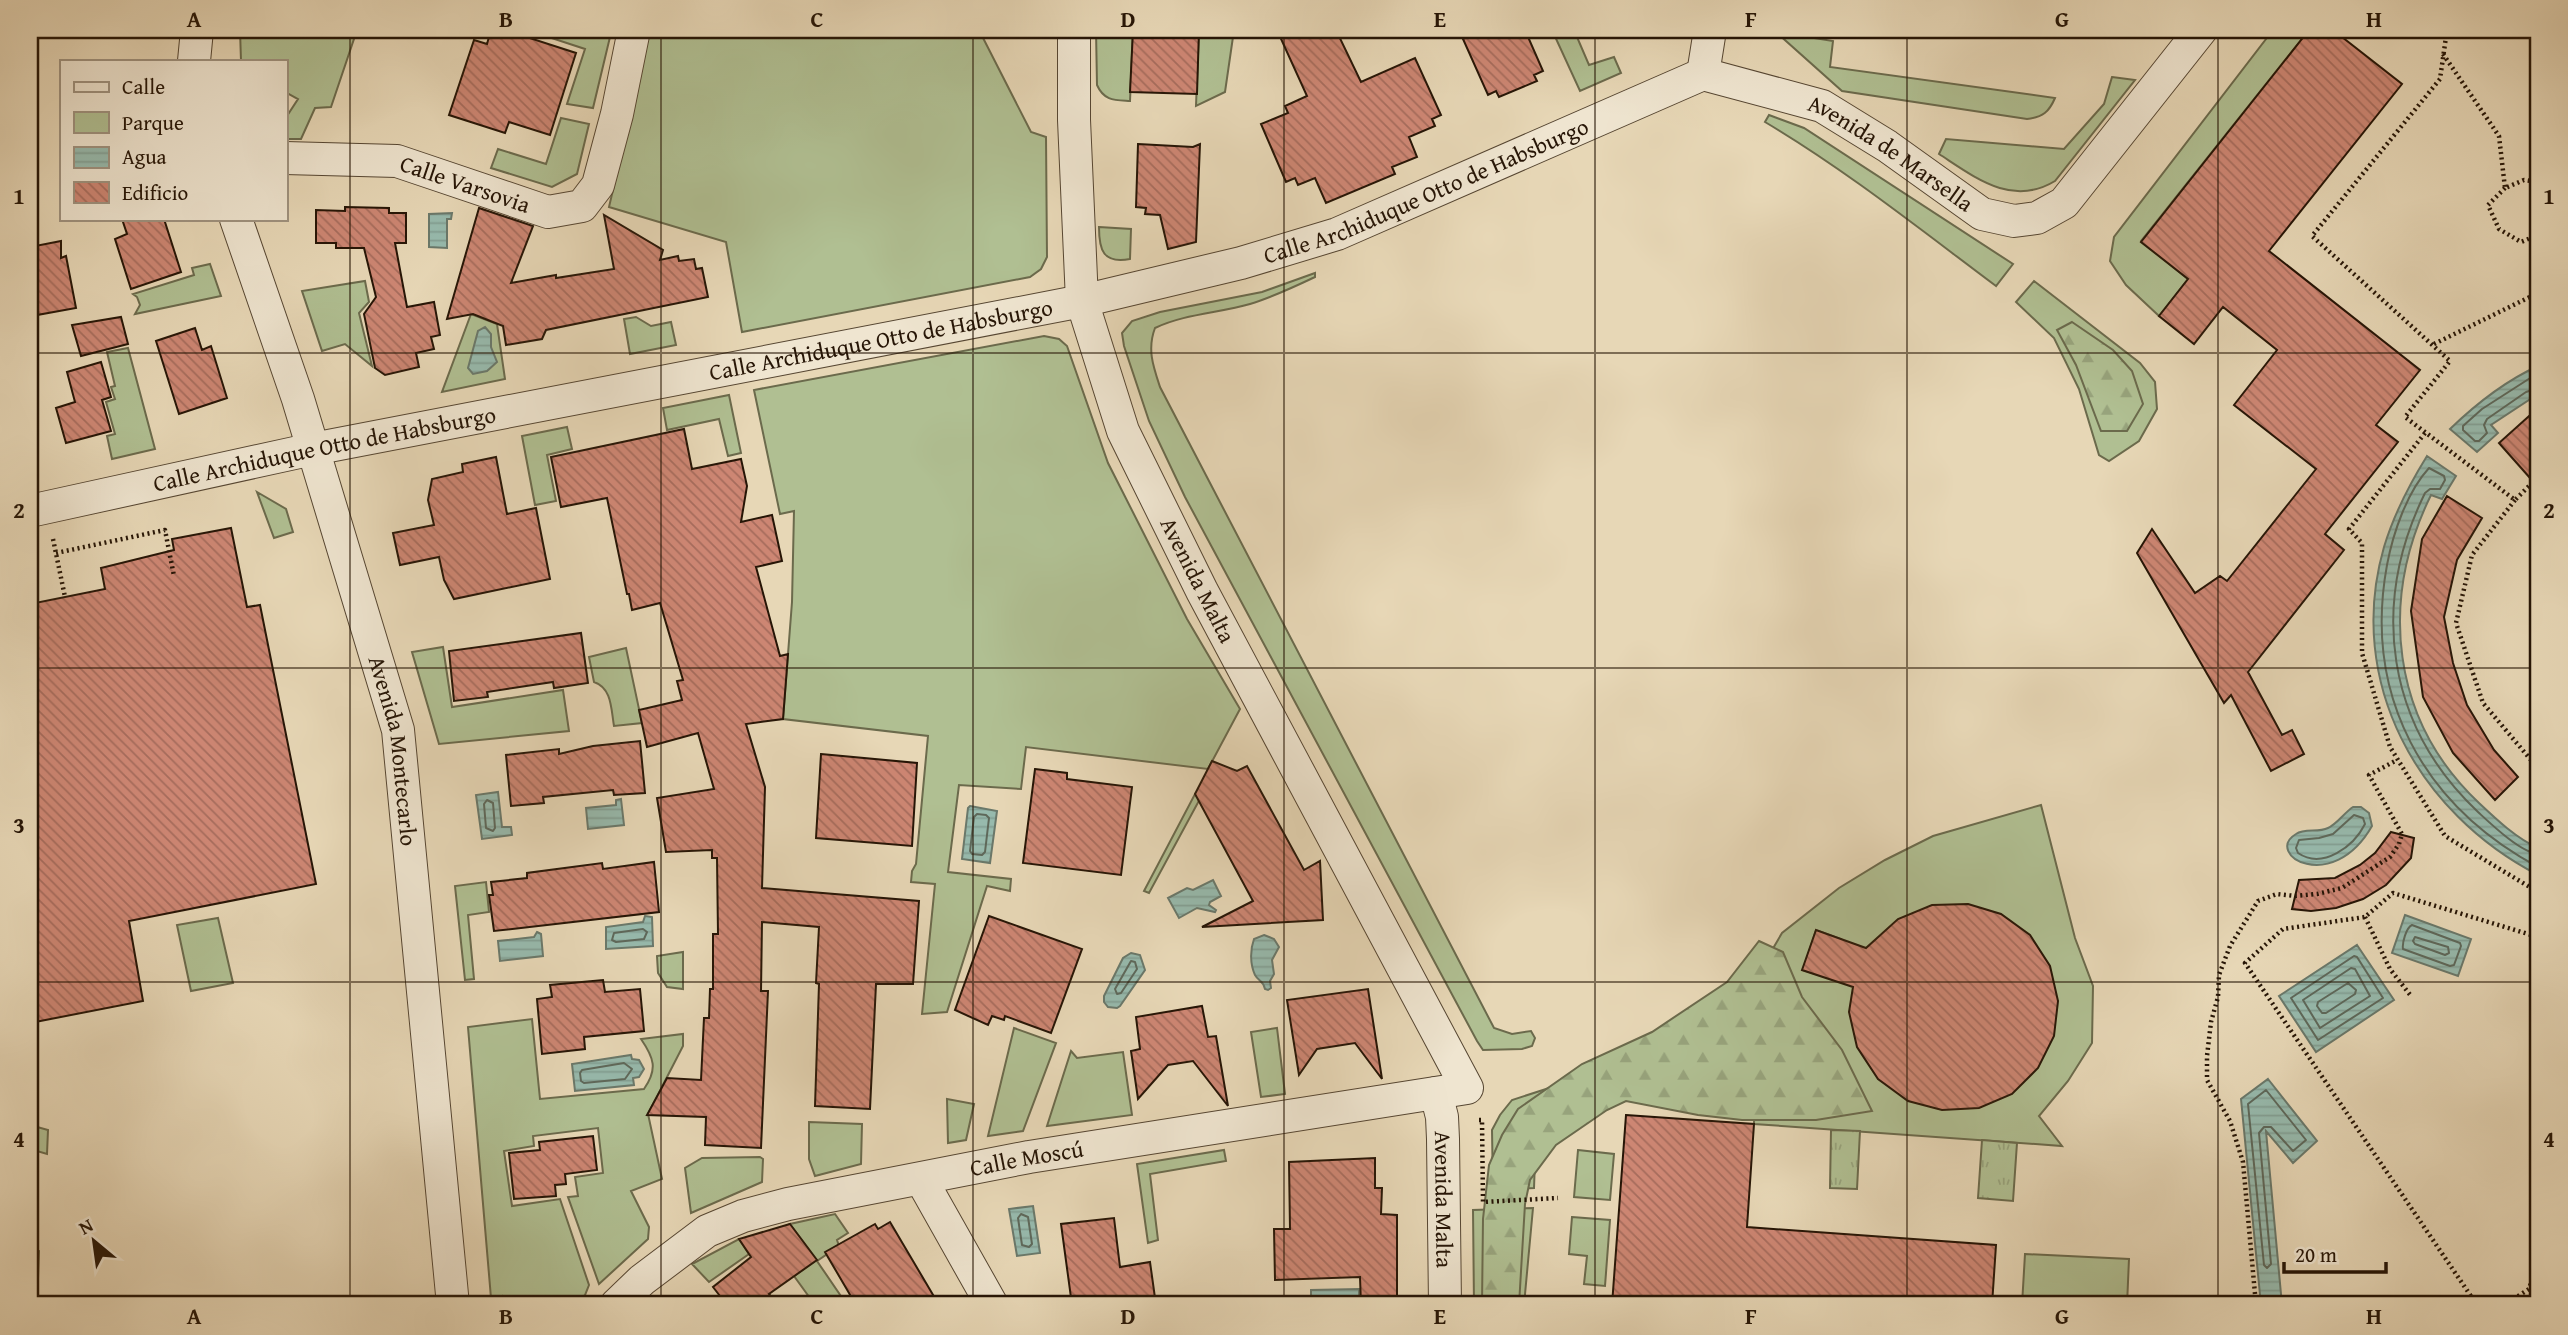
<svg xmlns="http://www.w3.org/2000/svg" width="2568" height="1335" viewBox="0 0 2568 1335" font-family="'Gentium Book Plus',serif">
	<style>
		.green { fill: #b0bf92; stroke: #6b6a4c; stroke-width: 2; fill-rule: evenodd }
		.forest { fill: url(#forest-firs); stroke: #6b6a4c; stroke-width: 2 }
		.park { fill: url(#park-tufts); stroke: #6b6a4c; stroke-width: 2 }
		.water { fill: url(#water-rules); stroke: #6a786a; stroke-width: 2 }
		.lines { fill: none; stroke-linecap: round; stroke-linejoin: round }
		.shore { stroke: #5e685a; stroke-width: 2 }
		.building { fill: url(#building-back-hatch); stroke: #261506; stroke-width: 2 }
		.street-casing { stroke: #564632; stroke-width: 34 }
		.path { stroke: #261506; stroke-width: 4.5; stroke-dasharray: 2 3.5; stroke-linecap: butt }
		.street { stroke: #efe5d0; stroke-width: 32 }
		.grid { fill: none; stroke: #261506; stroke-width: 2; stroke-opacity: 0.55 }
		.labels { text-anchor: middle; stroke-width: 5; stroke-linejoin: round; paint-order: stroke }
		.street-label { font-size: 23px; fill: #261506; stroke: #efe5d0 }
		.neatline { fill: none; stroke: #261506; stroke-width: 2.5 }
		.grid-label { font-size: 23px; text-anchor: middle; font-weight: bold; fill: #261506 }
	</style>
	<defs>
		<pattern id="forest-firs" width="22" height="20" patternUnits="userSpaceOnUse" patternTransform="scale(1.75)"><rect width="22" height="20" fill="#b0bf92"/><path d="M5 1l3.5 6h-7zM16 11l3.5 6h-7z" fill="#97a37c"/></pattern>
		<pattern id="park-tufts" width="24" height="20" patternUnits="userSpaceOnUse" patternTransform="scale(1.75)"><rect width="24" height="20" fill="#b0bf92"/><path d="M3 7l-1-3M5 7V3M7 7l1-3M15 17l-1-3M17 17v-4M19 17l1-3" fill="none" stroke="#97a37c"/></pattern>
		<pattern id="water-rules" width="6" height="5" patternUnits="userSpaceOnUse" patternTransform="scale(1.75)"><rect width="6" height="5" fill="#97baad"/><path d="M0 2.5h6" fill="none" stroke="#829f93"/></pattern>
		<pattern id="building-back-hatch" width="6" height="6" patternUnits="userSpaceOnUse" patternTransform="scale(1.75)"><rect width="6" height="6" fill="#cd8673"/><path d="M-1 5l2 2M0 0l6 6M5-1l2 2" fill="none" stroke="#a66c5c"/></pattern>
	</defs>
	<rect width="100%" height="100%" fill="#e7d7b6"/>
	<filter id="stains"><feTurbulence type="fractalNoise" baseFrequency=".00286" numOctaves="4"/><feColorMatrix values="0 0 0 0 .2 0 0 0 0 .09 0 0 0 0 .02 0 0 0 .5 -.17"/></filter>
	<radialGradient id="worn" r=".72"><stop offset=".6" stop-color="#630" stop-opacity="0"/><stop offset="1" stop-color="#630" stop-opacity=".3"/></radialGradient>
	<!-- green -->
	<path class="green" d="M240,30H357L331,107L315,108L301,139H285V119L298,99L285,92V61H241Z
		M534,30H588L610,37L593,108L567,104L585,49L533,32Z
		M650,30H979L1031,132L1046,137L1047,257L1041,269L1030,277L742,332L726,242L609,207Z
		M1096,30H1133L1130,101C1115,100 1104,101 1097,85Z
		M1199,30H1234L1225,92L1196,106Z
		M1552,30H1574L1589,65L1614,57L1621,73L1580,91Z
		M2273,30H2309L2141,241L2188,279L2159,316L2126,285L2110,261L2114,237Z
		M1776,32L1833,41L1830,67L2055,98C2049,112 2043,117 2027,119L1842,91Z
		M2112,77L2135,80L2055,181C2012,207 1976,178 1939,154L1946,139L2064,149L2104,104Z
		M1769,115L1804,128L2013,264L1996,286C1921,230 1846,170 1765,122Z
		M561,118L589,124L577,174L552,187L491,168L498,149L546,164Z
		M31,136L37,194L30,195V137Z
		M1099,227L1131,229L1130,259C1103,264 1099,250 1099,227Z
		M210,264L221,296L135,314L140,305L137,297L133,294L194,275L192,268Z
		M1315,273V277C1294,287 1273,297 1250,304C1219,313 1184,314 1155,328C1147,349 1153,366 1160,387L1494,1028L1512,1034L1531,1031L1535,1038L1532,1046L1522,1049L1483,1050L1477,1041L1185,497L1149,421L1124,346L1122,333L1132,321L1160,312L1262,292Z
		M365,281L369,302L359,313L372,366L345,344L322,351L302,291Z
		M2034,281L2140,363L2155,382L2157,409L2139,441L2109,461L2099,455L2079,389L2054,338L2016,302Z
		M471,314L497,324L505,379L442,392Z
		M636,317L651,326L671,322L676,345L630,354L624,319Z
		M1044,336L1059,339L1067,346L1108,463L1187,619L1240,709L1208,769L1026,747L1021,789L959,785L948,872L1011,879L1010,891L987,886L947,1012L922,1014L935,884L911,882L912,871L916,864L928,736L783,719L792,602L794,511L780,514L754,390Z
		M128,348L155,449L112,459L107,436L115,434L106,402L115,399L111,387L115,386L107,352Z
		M729,395L741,453L728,456L719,419L667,430L663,408Z
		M567,427L572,449L547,455L556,501L535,505L522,436Z
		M257,492L286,509L293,532L274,538Z
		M443,647L452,707L563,690L569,731L439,744L412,652Z
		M626,648L642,723L614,726C611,709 612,688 594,682L589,657Z
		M1195,794L1201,797L1149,893L1144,891Z
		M2041,805L2075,938L2093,986L2092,1043L2068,1081L2039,1116L2062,1146L1754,1124L1755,1055L1596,1105L1535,1160L1534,1188L1493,1190L1492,1130L1500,1115L1512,1100L1602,1071L1758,974L1782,933L1839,888L1885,860L1933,836ZM1816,930L1841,939L1828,978L1803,970Z
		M486,882L489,912L468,915L474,979L465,980L455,886Z
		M218,918L233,983L191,991L177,925Z
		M683,952V989L667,987L658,973L657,956Z
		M532,1019L540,1099L644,1089C658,1069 654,1058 641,1039L683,1034V1046L648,1114L662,1179L631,1191L649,1227L648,1239L599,1284L568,1197L578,1196L575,1177L603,1173L598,1128L533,1136L534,1146L504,1151L512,1206L560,1199L589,1285L585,1295L572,1305H504L502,1296L491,1298L468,1027Z
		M1014,1028L1056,1043L1023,1131L988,1136Z
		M1277,1028L1285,1094L1261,1097L1251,1032Z
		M1071,1051L1077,1058L1123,1052L1132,1115L1047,1126Z
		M947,1099L974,1104L966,1140L948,1143Z
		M809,1122L862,1124L861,1164L815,1176L809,1159Z
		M30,1125L48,1130L47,1154L30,1149Z
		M1224,1150L1226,1161L1150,1174L1158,1240L1148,1243L1137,1164Z
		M1578,1150L1614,1154L1610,1200L1574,1197Z
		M760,1157L763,1159L762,1182L691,1213L685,1168L702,1158Z
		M1533,1208L1524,1305H1474L1473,1210Z
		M835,1214L848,1233L837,1240L839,1246L817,1261L847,1305H815L794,1276L816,1260L790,1224Z
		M1572,1217L1610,1220L1605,1286L1584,1284L1587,1256L1569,1254Z
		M739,1239L749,1254L709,1282L692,1264Z
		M30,1249L39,1251L37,1305H30Z
		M2025,1254L2129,1259L2127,1305H2022Z"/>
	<!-- forest -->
	<path class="forest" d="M2072,322L2113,350L2132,371L2143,404L2127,431H2101L2076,365L2057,330Z
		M1759,941L1783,952L1802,997L1842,1050L1872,1111L1816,1120H1742L1698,1115L1626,1101L1607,1110L1556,1145L1530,1180L1525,1204L1519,1305H1482L1483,1219L1489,1165L1502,1135L1518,1109L1582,1064L1652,1032L1727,982Z"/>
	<!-- park -->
	<path class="park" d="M1831,1130L1860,1131L1857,1189L1830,1188Z
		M1982,1140L2017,1143L2013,1201L1978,1198Z"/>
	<!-- water -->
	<path class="water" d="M452,213L451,219H447V248L429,247V214Z
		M485,327L491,334V347L497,362L487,371L473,374L468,368L478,331Z
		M2538,366V394L2491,425L2498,433L2477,452L2450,429C2477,403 2505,381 2538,366Z
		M2427,456L2456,476L2442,499L2431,495C2379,601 2391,720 2479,803C2497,820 2516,838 2538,848V875C2418,813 2345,682 2384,547C2394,514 2409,485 2427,456Z
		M498,792L502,827H511L512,835L482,839L476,795Z
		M621,799L624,825L588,829L586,808L616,805V800Z
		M970,806L997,811L990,863L962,859L968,808Z
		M2353,807H2361L2369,813L2372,826C2332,896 2263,854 2296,834C2305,828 2318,833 2328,828C2337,824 2344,813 2353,807Z
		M1213,880L1221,896L1210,902L1209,905L1216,910L1215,912L1197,908L1179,918L1168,898L1187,888L1193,890Z
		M2405,915L2471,939L2458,976L2392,953Z
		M645,916L652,917L653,946L606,949V927L643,922Z
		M537,932L541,934L543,956L500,961L498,941L534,937Z
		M1264,935L1274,939L1279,947L1272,960L1274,974L1270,981L1271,988L1268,990L1265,989C1263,980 1259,982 1255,975C1250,964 1250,950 1254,939Z
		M2357,945L2394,1000L2316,1052L2279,996Z
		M1131,953L1140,955L1145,970L1120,1006L1117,1008L1108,1007L1104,1002V996L1123,958Z
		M631,1055L632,1059L639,1060L644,1069L639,1077L633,1078L634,1085L575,1091L572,1064Z
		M2268,1079L2317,1141L2293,1163L2266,1131L2282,1305H2261L2241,1099Z
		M1033,1206L1040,1253L1017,1256L1009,1209Z
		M1359,1289V1305H1311V1290Z"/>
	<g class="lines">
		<!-- shore -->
		<path class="shore" d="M2538,373L2482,409L2463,426V430L2475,441H2479L2487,433L2484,425L2487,419L2526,392L2538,388
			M487,800L493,803L495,828L493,831L486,828L484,804Z
			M977,814L986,815L989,818L985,852L982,855L972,854L970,851L974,817Z
			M2354,815L2363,818L2365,824C2354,846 2323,870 2298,853L2296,848L2299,840L2319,838L2333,834Z
			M2538,854C2520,852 2491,824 2478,812C2386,725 2370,605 2425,493L2430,489H2440L2445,480L2444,476L2429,468C2407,492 2393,533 2387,565C2363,696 2423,805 2538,867
			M2412,925L2460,943L2461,946L2454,965L2450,966L2403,949C2402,943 2406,928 2412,925Z
			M643,929L647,932L644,939L616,942L612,940L614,933Z
			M2415,937L2448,947L2449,953L2445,955L2415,944L2413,941Z
			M2354,956L2357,957L2383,998L2318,1040L2291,998Z
			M1131,961L1135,962L1137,969L1121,993L1117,994L1115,989Z
			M2351,968L2355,969L2370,996L2320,1028L2303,1000Z
			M2348,983L2356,990L2355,994L2326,1013H2322L2317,1006L2318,1002Z
			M624,1063L632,1069L625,1079L584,1083L581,1081L580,1073L582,1070Z
			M2266,1090L2306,1140L2293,1151L2271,1127H2264L2259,1133L2271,1264L2267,1268L2264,1265L2248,1104Z
			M1021,1214L1028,1217L1032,1244L1029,1247L1022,1245L1018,1218Z"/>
	</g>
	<!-- building -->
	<path class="building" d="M491,30H505L576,53L550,135L509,122L505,133L449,115L474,40L487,44Z
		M1133,30H1199L1197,94L1130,92Z
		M1277,30H1336L1361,82L1415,58L1441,115L1432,119L1435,126L1409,137L1417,157L1392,167L1395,174L1326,203L1315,178L1298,185L1295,178L1286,182L1261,124L1288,113L1285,106L1307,96Z
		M1484,30H1525L1543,71L1534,75L1537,81L1499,97L1496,91L1488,95L1463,39Z
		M2309,30H2333L2402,84L2269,251L2420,370L2376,425L2398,442L2325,534L2344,550L2248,672L2282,735L2292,730L2304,754L2271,771L2231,695L2224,703L2137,553L2152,529L2195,593L2220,576L2227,581L2316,469L2234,405L2277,350L2223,307L2194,344L2159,316L2188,279L2141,242Z
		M1138,144L1193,147L1200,144L1196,242L1168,249L1160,215L1145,214L1146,208L1136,207Z
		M345,207L389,208V213H406V243H395L407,307L434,302L440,335L431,337L434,349L416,353L419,367L385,375L375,368L364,314L376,297L364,248H336V243H316V210L345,211Z
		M479,208L533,226L511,283L556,275V278L614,269L604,215L663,250L660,260L678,256L679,261L694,259L696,269L702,268L708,297L546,330L542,339L506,345L503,326L473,314L447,319Z
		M122,219H164L181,272L131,289L115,239L127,234Z
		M61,241V258L66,256L76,308L37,315L35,305L30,306V247Z
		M121,317L128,344L81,356L72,325Z
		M195,328L202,350L211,346L227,398L179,414L156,341Z
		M101,362L111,397L102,400L111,431L66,443L56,408L75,402L67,372Z
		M2538,408V487L2499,443Z
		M684,429L692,469L741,459L747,486L741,522L772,515L782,561L756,567L780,656L788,654L783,719L746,724L765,787L762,888L919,901L913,984H876L870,1109L815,1106L819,984L816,983L819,927L762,922L761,991H768L761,1148L705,1145L706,1117L647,1115L667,1078L701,1080L704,1018H709L710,989H713V934H718L717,858H712V850L666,852L657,798L714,789L698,733L647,747L639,710L682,700L677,681L683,680L660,603L632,610L629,594H627L607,498L561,507L551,457Z
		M496,457L507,514L536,508L550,579L454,599L444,580L439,557L400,565L393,533L434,525L428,500L432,479L463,472L462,464Z
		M2447,496L2482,518L2457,560L2444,617L2453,663L2467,705L2494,750L2518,777L2495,800L2453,753L2423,697L2411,611L2422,539Z
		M231,528L247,607L260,605L316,884L129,921L143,1001L30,1023V604L105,589L101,568L174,550L172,539Z
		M581,633L588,683L554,688L553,682L487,692L488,697L454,701L449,651Z
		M640,741L645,793L614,795L613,790L543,797L544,803L511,806L506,755L559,749V754L593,746Z
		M821,754L917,763L912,846L816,838Z
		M1212,761L1237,771L1247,766L1304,870L1320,861L1323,920L1202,927L1253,901L1195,794Z
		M1035,769L1067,773V779L1132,787L1121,875L1023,863Z
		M2391,832L2414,838L2411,858L2386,885L2363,899L2336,908L2311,911L2292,909L2299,880L2335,878L2360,865L2375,853Z
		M654,862L659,912L494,931L489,895H493L491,882L527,878V873L602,863L603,869Z
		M1968,904L2001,914L2030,935L2050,966L2058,1001L2054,1036L2038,1068L2012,1094L1979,1108L1942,1110L1908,1101L1878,1079L1857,1047L1849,1012L1853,987L1802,970L1816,930L1866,948L1898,919L1932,905Z
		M989,916L1082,949L1051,1033L1005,1016L1004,1020L992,1016L988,1025L955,1010Z
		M603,980L605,992L640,989L644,1031L584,1037L585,1049L542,1054L537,999L552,997L550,985Z
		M1368,989L1382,1079L1355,1043L1317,1049L1299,1075L1287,1000Z
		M1202,1006L1208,1037L1216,1036L1228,1106L1193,1061L1168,1065L1138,1099L1131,1051L1140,1049L1136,1017Z
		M1626,1115L1754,1124L1747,1227L1996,1245L1992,1305H1612Z
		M593,1136L597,1170L565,1174L566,1184L555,1185L556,1196L514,1199L509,1153L540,1150L539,1142Z
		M1375,1158V1188H1382L1381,1214L1397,1215V1305H1361L1360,1277L1275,1280L1274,1229H1290L1289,1162Z
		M1114,1218L1120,1267L1150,1262L1156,1305H1072L1061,1224Z
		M890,1222L939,1305H856L825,1252L875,1224L878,1229Z
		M790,1224L817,1260L769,1294L778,1305H727L713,1287L751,1257L739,1239Z"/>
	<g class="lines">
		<!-- street casing -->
		<g class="street-casing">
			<g id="street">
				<path d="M194,61L197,30"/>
				<path id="s1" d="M1703,74L1822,106L1887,146L1982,214L2014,221L2037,218L2064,203L2201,30"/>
				<path d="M1703,74L1710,30"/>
				<path id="s2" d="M285,158L397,161L548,212L582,206L598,185L617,114L634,30"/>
				<path id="s3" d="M236,219L298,399L398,730L453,1305"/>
				<path id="s4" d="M30,511L313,449L1082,301L1241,263L1337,234L1703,74"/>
				<path id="s5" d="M1436,1093L1442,1117L1443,1139L1445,1305"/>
				<path d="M921,1179L992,1305"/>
				<path id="s6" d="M616,1305L642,1280L707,1231L743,1216L788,1204L1029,1157L1467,1088L1202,591L1123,431L1082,301L1074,120V30"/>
			</g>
		</g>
		<!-- path -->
		<path class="path" d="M2447,30L2440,79L2312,236L2450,361L2405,417L2515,500L2538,477
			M2443,54L2499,136L2505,188L2524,180L2538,182
			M2505,188L2488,205L2499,229L2521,242L2538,235
			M2434,344L2538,293
			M2425,433L2349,529L2362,543V653L2390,747L2445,836L2538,892
			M2515,500L2472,555L2456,623L2483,703L2531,760L2538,765
			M53,539L65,597
			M56,553L165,530L174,576
			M2365,917L2390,969L2411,996
			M1479,1120H1482L1483,1202L1558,1198
			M2256,1305L2243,1162L2230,1121L2207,1080V1056L2211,1022L2218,997L2219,975L2230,946L2258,901L2277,894L2295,896L2317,894L2342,888L2390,857L2399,844L2402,834L2369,775L2397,760
			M2477,1305L2245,963L2283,929L2365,917L2393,893L2538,937
			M2504,1305L2529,1289L2534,1273"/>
		<!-- street -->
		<use href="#street" class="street"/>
	</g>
	<!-- grid -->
	<path class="grid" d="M350,30V1305M661,30V1305M973,30V1305M1284,30V1305M1595,30V1305M1907,30V1305M2218,30V1305M30,353H2538M30,668H2538M30,982H2538"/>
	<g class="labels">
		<!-- street labels -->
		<g class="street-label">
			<text dy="8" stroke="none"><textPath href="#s1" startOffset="206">Avenida de Marsella</textPath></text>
			<text dy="8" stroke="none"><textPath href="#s2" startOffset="184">Calle Varsovia</textPath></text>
			<text dy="8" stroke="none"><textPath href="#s4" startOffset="1435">Calle Archiduque Otto de Habsburgo</textPath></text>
			<text dy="8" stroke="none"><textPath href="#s4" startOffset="868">Calle Archiduque Otto de Habsburgo</textPath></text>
			<text dy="8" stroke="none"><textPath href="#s4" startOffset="301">Calle Archiduque Otto de Habsburgo</textPath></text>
			<text transform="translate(1198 580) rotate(63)" y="8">Avenida Malta</text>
			<text dy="8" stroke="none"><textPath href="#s3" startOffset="556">Avenida Montecarlo</textPath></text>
			<text dy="8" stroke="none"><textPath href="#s6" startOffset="446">Calle Moscú</textPath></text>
			<text dy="8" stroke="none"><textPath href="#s5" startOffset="107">Avenida Malta</textPath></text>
		</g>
	</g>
	<!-- margin -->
	<rect width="2568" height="1335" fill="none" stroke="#e7d7b6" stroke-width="77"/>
	<!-- legend -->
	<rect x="60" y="60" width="228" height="161" fill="#efe5d0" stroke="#9f927f" stroke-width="2"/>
	<rect x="74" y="82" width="35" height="10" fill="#efe5d0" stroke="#9f927f" stroke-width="2"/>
	<text x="122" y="94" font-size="21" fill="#261506">Calle</text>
	<rect x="74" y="112" width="35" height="21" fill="#b0bf92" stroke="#9f927f" stroke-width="2"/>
	<text x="122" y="130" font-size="21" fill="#261506">Parque</text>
	<rect x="74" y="147" width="35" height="21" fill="url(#water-rules)" stroke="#9f927f" stroke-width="2"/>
	<text x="122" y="164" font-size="21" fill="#261506">Agua</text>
	<rect x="74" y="182" width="35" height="21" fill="url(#building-back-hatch)" stroke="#9f927f" stroke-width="2"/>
	<text x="122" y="200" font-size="21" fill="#261506">Edificio</text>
	<!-- north arrow -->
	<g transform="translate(94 1241) rotate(331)" stroke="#efe5d0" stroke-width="5" paint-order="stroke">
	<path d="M0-5L12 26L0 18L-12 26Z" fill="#261506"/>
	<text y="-10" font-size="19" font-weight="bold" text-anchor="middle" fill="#261506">N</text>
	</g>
	<!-- scale -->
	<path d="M2284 1262v10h102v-10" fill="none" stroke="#261506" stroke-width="3.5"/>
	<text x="2295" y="1262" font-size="21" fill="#261506" stroke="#efe5d0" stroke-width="5" paint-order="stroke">20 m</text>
	<rect x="38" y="38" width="2492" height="1258" class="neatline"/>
	<g class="grid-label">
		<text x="194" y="27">A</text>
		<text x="506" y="27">B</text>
		<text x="817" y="27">C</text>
		<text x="1128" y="27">D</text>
		<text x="1440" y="27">E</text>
		<text x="1751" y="27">F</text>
		<text x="2062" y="27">G</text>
		<text x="2374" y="27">H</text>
		<text x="19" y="204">1</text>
		<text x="2549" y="204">1</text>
		<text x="19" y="518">2</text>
		<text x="2549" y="518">2</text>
		<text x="19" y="833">3</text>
		<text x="2549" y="833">3</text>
		<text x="19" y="1147">4</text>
		<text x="2549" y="1147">4</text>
		<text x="194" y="1324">A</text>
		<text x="506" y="1324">B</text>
		<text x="817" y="1324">C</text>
		<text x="1128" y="1324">D</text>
		<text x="1440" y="1324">E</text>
		<text x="1751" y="1324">F</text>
		<text x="2062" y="1324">G</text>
		<text x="2374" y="1324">H</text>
	</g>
	<rect width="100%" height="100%" filter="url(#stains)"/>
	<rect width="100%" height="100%" fill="url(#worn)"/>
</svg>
